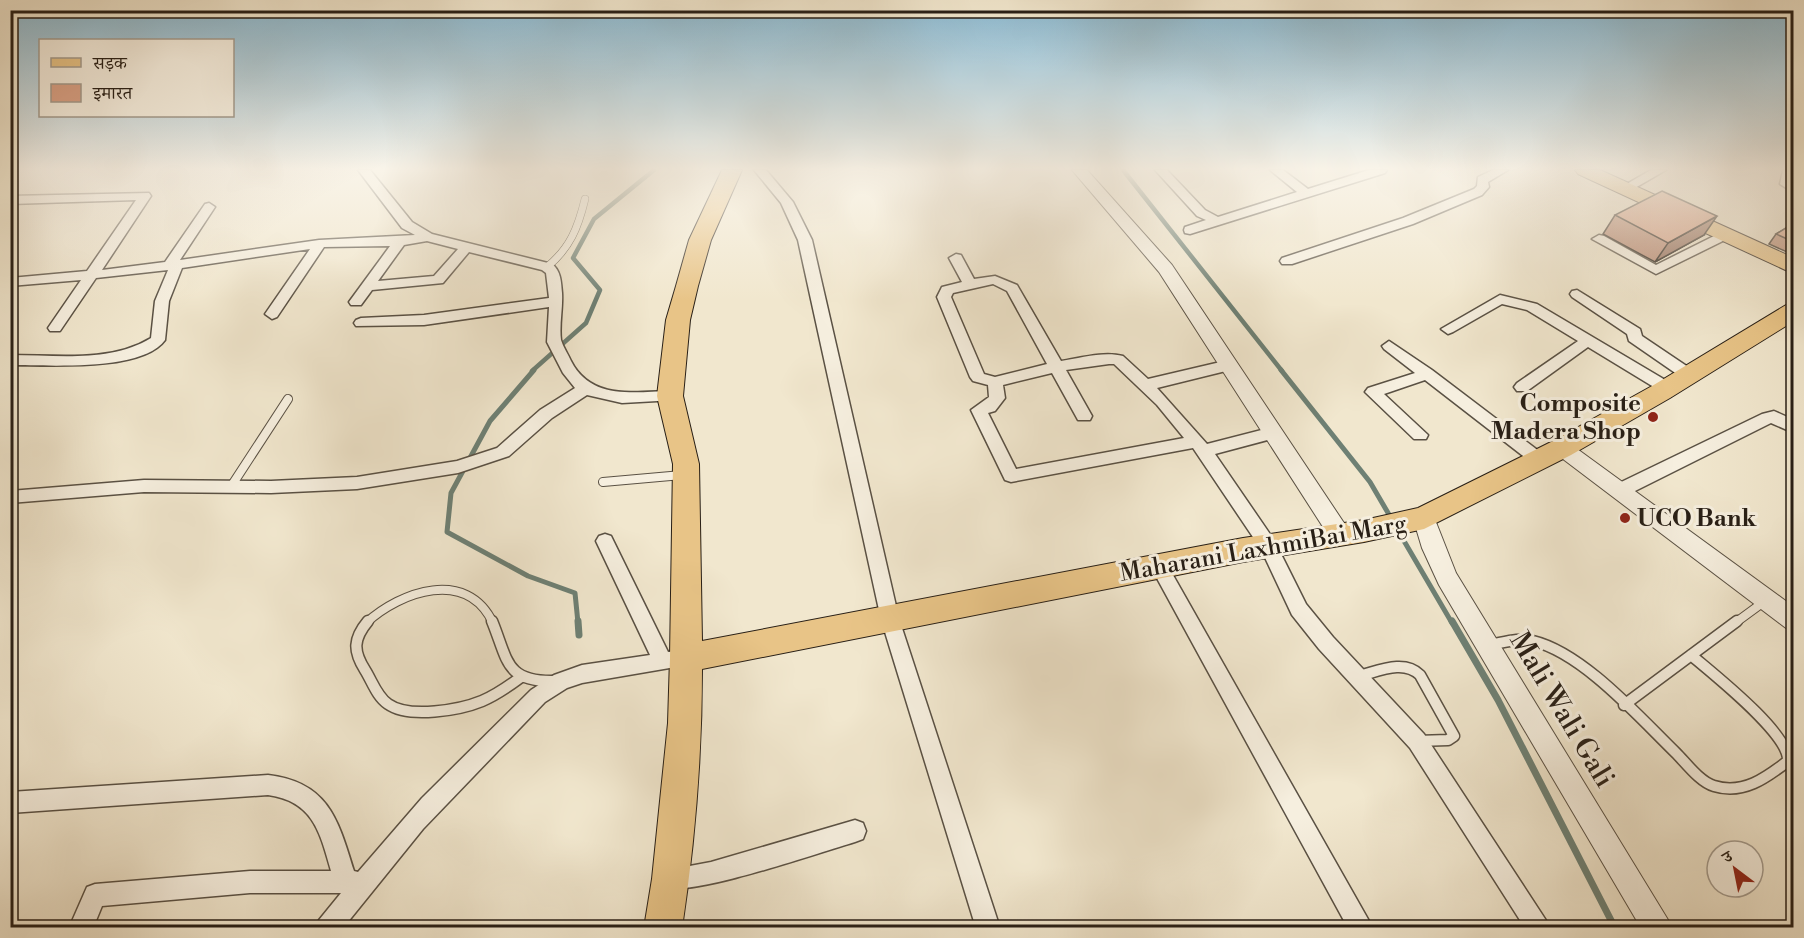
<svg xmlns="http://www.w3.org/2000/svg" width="1804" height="938" viewBox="0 0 1804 938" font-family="'Libre Bodoni','Noto Serif Devanagari',serif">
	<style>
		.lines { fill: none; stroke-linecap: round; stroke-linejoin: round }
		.stream-far2 { stroke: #6e8074; stroke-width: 4.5 }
		.stream-far1 { stroke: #6e8074; stroke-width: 5 }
		.stream { stroke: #6e8074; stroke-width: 7 }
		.service-far2-casing { stroke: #5a5144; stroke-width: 8 }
		.service-far1-casing { stroke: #5a5144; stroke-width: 10 }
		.service-casing { stroke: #5a5144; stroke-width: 13 }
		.minor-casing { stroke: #5a5144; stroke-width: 3 }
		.tertiary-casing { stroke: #5a5144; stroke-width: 2 }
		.primary-casing { stroke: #281f16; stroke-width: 2 }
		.service-far2 { stroke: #f6efdf; stroke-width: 7 }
		.service-far1 { stroke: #f6efdf; stroke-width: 8 }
		.service { stroke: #f6efdf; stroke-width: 10 }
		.minor { fill: #f6efdf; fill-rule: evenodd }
		.tertiary { fill: #f6efdf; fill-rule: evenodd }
		.primary { fill: #e8c487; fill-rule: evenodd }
		.wall { fill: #bc8c75; stroke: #281f16; stroke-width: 1.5 }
		.shaded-wall { fill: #99725f; stroke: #281f16; stroke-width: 1.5 }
		.building { fill: #dba388; stroke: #281f16; stroke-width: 1.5 }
		.poi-dot { fill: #8f2418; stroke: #f6efdf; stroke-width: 2 }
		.labels { text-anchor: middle; stroke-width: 6; stroke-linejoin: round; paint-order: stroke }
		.poi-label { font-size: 24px; font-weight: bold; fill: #281f16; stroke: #f6efdf; text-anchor: end }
		.street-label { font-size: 24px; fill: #281f16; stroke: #f6efdf }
		.near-street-label { font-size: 28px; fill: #281f16; stroke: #f6efdf }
	</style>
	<rect width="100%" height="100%" fill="#f1e7ce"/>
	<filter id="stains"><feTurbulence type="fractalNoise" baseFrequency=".00333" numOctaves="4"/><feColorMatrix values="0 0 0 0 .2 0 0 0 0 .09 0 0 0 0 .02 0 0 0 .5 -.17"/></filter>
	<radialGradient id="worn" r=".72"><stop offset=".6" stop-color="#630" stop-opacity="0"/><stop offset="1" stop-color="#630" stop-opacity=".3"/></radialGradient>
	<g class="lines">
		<!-- stream-far2 -->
		<path class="stream-far2" d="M1123,170L1282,371
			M532,371L586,323L600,290L573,258L594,219L654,170"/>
		<!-- stream-far1 -->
		<path class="stream-far1" d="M534,370L490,421L451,493L447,532L528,576L575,593L578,623
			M1281,370L1370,482L1391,518
			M1397,529L1452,623"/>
		<!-- stream -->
		<path class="stream" d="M578,621L579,635
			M1452,621L1498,700L1615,928"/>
		<!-- service-far2 casing -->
		<g class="service-far2-casing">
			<path id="service-far2" d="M547,267C570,248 578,228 585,199"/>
		</g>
		<!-- service-far1 casing -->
		<g class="service-far1-casing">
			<path id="service-far1" d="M603,482L682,475
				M232,485L288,399
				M366,623C401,591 467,568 493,623
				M1735,623L1765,601"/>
		</g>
		<!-- service casing -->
		<g class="service-casing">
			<path id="service" d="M368,621C353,639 353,651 365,670C372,681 377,697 388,704C409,719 460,710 482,701C496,695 509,686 521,677
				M492,621C508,660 505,682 554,681
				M1488,645C1502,643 1519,637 1533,641C1583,653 1639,717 1676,753C1686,763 1700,782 1714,786C1743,795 1766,778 1788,761C1790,734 1712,673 1691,655
				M1359,676C1379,671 1404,659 1420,675L1454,736L1448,740L1417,741
				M1624,705L1737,621"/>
		</g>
		<!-- minor casing -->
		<g class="minor-casing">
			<path id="minor" d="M358,170H370L412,222L432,234L552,264C561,271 561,282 562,293C563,308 559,325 561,340C563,347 568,354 571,361C591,400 633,392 670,391L675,392L678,396L675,400L622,403L587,395L552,418L509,456L458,473L357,489L271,493L144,492L10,503V491L144,480L271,481L357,477L457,461L497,448L540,410L575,388L563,373L547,342L549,307L424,325L356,326L354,323L356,320L361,318L424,315L549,298L546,273L542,270L469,252L443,283L372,290L361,305H351L349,302L390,246L324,247L277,317L272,319L265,314L310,249L182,268L169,301L165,340C142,372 47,365 10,365V355C57,355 110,363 151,338L155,301L168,270L96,278L60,331H50L48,328L81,280L10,286V278L87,271L136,200L10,204V196L149,193L151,196L102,270L165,262L205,204L209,203L215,207L180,260L319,240L415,235L402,228ZM427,241L458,249L434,276L378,281L404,245Z
				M754,170H766L793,202L812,240L899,619L1000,928H976L881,619L798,240L781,203Z
				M1155,170H1167L1205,210L1218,217L1297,192L1270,170H1283L1308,189L1369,170H1387L1385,173L1190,234L1185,233L1184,230L1185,227L1206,220L1197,216Z
				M1493,170H1508L1488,182L1489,187L1482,195L1413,224L1292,264H1282L1280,261L1282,258L1403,218L1474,189L1477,186L1478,177Z
				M1651,170H1666L1628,192L1624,193L1618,189Z
				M1783,170H1794V193L1780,184Z
				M1724,231L1730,235L1729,238L1656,274L1592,239L1599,235L1604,236L1656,265Z
				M956,254L961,255L974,279L995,276L1017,285L1061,361C1080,358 1104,351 1123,356L1148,379L1229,360L1234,361L1236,365L1234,369L1157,388L1207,444L1273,427L1279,429L1281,433L1279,437L1215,454L1274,540L1306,604L1333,637L1424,734L1551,928H1525L1410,748L1319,649L1292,615L1261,549L1193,448L1011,482L1005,480L971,410L989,397L988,385L973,381L970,377L937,297L942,287L962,282L949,258ZM993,284L1007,291L1047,364L995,377L984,374L951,297L953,293ZM1109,364H1114L1157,405L1184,438L1016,469L988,413L995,411L1005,398L1003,385L1052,373L1078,420H1090L1092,416L1066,370Z
				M1577,290L1640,329L1642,336L1694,371L1697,375L1694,379H1684L1629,341L1627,334L1572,297L1570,294L1572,291Z
				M1500,295L1537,304L1672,384L1675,388L1667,393L1662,392L1588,347L1527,391H1517L1514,387L1517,383L1578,341L1527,310L1502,304L1453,332L1448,334L1441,329Z
				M1389,341L1432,370L1544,455L1546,459L1544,463H1532L1425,380L1384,394L1428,435L1426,439H1414L1365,392L1368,388L1415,373L1384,349L1382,346Z
				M1774,411L1794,420V433L1771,423L1627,495L1621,496L1615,495L1613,490L1615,485L1762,414Z
				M605,534L611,536L668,652L686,650L693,652L696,658L693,664L582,683L567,688L545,702L423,829L343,928H315L319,920L341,893H250L102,906L93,928H69L87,887L95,884L250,871H331C320,832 313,801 268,795L10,813V792L268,775C328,782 338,819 354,871L358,872L422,798L531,690L554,675L582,665L650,655L596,541L599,536Z
				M1159,559L1165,561L1373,928H1348L1153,571L1150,566L1153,561Z
				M855,820L863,823L866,831L863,839L855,842C821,852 689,898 663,887L660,879L663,871L711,862Z"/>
		</g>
		<!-- tertiary casing -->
		<g class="tertiary-casing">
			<path id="tertiary" d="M1072,170H1087L1172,265L1348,529L1351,535L1348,541L1340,544L1332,541L1159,272Z
				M1562,440L1569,443L1794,607V631L1786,628L1555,453L1552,448L1555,443Z
				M1424,509L1432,512L1456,573L1673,928H1641L1439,585L1422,548L1413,518L1416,512Z"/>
		</g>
		<!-- primary casing -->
		<g class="primary-casing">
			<path id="primary" d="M722,170H742L711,240L698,286L690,320L683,396L699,464L702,641L1243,538L1364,520L1418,508L1553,441L1652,386L1786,305L1794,303V321L1670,398L1571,455L1424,529L1364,542L1243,562L702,669C702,755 695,842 682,928H644L652,879L668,723L670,658L673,464L657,396L666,320L676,286L689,240Z
				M1575,170H1600L1794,258V274L1578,174Z"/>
		</g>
		<!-- service-far2 -->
		<use href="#service-far2" class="service-far2"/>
		<!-- service-far1 -->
		<use href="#service-far1" class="service-far1"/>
		<!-- service -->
		<use href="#service" class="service"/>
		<!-- minor -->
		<use href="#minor" class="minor"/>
		<!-- tertiary -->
		<use href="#tertiary" class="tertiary"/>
		<!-- primary -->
		<use href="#primary" class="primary"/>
	</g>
	<!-- wall -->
	<path class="wall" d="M1615,215L1704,235L1655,262L1603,234Z
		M1794,223V255L1769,244L1776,234Z"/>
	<!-- shaded-wall -->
	<path class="shaded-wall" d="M1717,216L1704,235L1655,262L1668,243Z"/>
	<!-- building -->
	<path class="building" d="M1662,191L1717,216L1668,243L1615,215Z
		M1794,223V242L1776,234Z"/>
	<!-- sky -->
	<linearGradient id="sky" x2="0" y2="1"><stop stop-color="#89b9d2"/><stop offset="0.56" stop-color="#f9f4e9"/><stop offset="1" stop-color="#f9f4e9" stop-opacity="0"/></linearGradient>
	<rect width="1804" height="301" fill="url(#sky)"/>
	<!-- markers -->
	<g class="poi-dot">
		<circle cx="1653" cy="417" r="6"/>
		<circle cx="1625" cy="518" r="6"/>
	</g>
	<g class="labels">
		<!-- poi labels -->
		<g class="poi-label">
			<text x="1641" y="411">Composite<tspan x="1641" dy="28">Madera Shop</tspan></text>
			<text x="1637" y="526" text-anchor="start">UCO Bank</text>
		</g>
		<!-- street labels -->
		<g class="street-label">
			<text transform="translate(1263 548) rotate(-10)" y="8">Maharani LaxhmiBai Marg</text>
		</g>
		<!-- near-street labels -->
		<g class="near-street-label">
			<text transform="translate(1563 709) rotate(59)" y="10">Mali Wali Gali</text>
		</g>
	</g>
	<!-- margin -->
	<rect width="1804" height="938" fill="none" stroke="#f1e7ce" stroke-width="36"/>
	<rect x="12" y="12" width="1780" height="914" fill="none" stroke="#281f16" stroke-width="3"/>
	<rect x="18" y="18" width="1768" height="902" fill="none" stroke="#281f16" stroke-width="1.5"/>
	<!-- legend -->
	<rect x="39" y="39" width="195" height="78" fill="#f6efdf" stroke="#a49c8f" stroke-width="1.5"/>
	<rect x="51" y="58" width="30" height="9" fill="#e8c487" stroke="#a49c8f" stroke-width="1.5"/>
	<text x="93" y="69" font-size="18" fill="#281f16">सड़क</text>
	<rect x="51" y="84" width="30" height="18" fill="#dba388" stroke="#a49c8f" stroke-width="1.5"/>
	<text x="93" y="99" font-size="18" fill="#281f16">इमारत</text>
	<!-- north arrow -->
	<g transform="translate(1735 869) rotate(328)"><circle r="28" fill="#f6efdf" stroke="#a49c8f" stroke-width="1.5"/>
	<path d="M0-4.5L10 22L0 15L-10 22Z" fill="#8f2418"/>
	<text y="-9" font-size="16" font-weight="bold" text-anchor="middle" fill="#281f16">उ</text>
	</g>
	<rect width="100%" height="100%" filter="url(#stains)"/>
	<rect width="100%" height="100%" fill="url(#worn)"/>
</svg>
